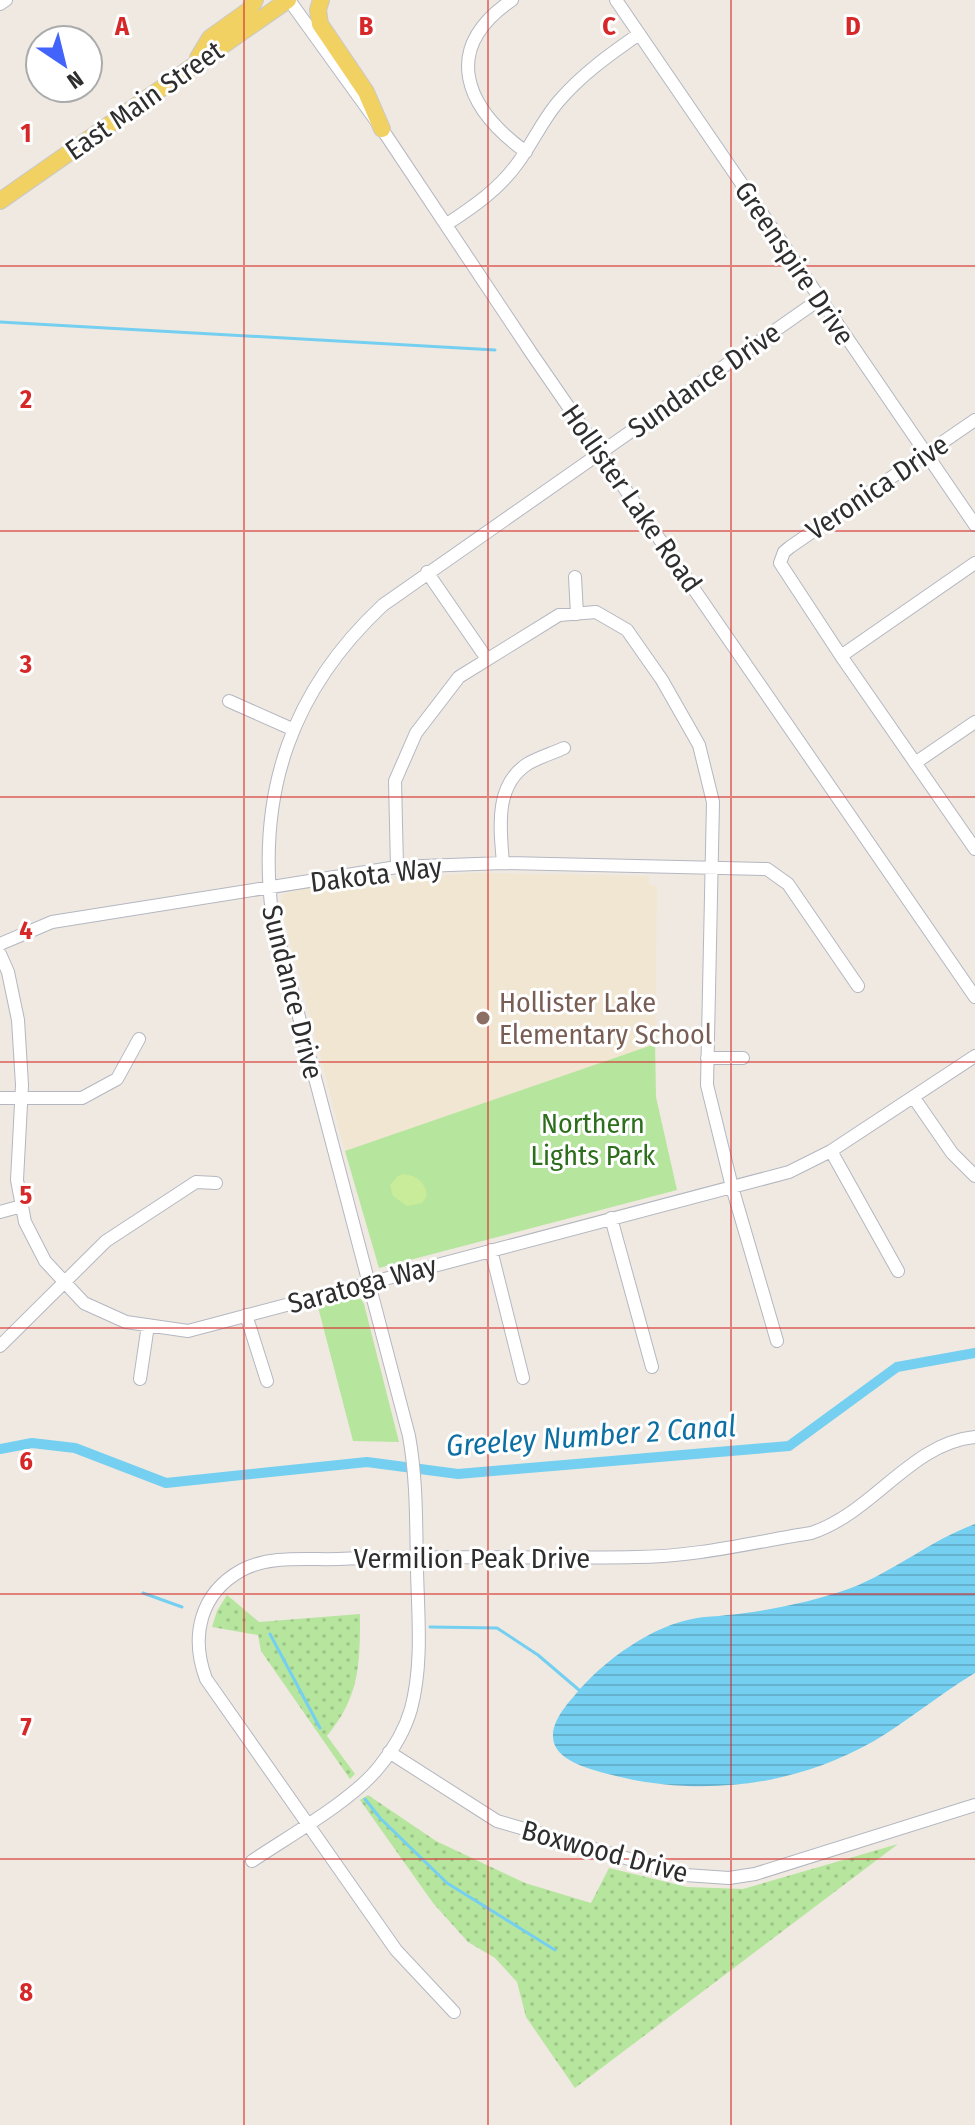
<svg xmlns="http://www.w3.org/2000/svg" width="975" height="2125" viewBox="0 0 975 2125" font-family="'Fira Sans Condensed',sans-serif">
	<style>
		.education { fill: #f0e6d1 }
		.grass { fill: url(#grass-dots) }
		.park { fill: #b6e59e }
		.pitch { fill: #c9ec9a }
		.water { fill: url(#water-rules) }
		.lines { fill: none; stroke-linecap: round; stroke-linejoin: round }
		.stream { stroke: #75cff0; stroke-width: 3 }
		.canal { stroke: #75cff0; stroke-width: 10 }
		.minor-casing { stroke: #b4b7c1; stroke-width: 14 }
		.major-casing { stroke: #c9c9c9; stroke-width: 18 }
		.minor { stroke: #fff; stroke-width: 12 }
		.major { stroke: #f2d163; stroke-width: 16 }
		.grid { fill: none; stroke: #d62828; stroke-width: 2; stroke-opacity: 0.55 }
		.education-dot { fill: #8d6e63; stroke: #fff; stroke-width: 3 }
		.labels { text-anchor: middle; stroke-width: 6; stroke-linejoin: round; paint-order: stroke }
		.street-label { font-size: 28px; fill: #2e2e2e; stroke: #fff }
		.education-label { font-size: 28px; fill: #785e54; stroke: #fff; text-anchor: start }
		.park-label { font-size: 28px; fill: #2c6e1b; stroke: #fff }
		.water-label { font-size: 30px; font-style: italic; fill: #0d6fa3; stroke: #fff }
		.grid-label { font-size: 26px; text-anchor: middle; font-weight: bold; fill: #d62828; stroke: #fff; stroke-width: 6; stroke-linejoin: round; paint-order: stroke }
	</style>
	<defs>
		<pattern id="grass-dots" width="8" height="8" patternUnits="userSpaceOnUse" patternTransform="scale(2)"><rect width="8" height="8" fill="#b6e59e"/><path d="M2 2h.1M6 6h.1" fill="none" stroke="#9dc588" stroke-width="1.8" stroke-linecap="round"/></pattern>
		<pattern id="water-rules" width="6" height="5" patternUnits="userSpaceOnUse" patternTransform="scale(2)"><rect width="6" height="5" fill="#75cff0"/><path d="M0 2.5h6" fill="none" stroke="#66b2ce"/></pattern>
	</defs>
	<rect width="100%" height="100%" fill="#efe9e1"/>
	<!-- education -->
	<path class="education" d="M473,873L649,876V885L657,886L655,1044L345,1151L281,905L282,897L286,893L313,887Z"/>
	<!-- grass -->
	<path class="grass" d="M227,1595L259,1622L360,1614C360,1664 360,1696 327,1736L355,1774L350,1779L261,1651L258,1635L212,1627L217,1611Z
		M368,1795L436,1841L525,1883L591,1903L609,1868L687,1887L743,1889L898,1844L575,2088L526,2017L517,1982L495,1958L468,1942L433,1903L360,1800Z"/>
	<!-- park -->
	<path class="park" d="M655,1044L656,1097L677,1190L379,1268L345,1151Z
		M355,1298L361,1299L364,1304L399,1442L353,1441L318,1307Z"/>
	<!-- pitch -->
	<path class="pitch" d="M403,1174C417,1176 426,1182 427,1196L422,1203L407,1206L393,1196L390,1185L398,1176Z"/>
	<!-- water -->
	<path class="water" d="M975,1524V1673C940,1694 909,1720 874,1741C792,1788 695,1798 604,1773C587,1768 554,1760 553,1737C552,1722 566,1705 575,1695C603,1661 652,1625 697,1618C706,1616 717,1617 727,1615C768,1611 812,1602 851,1588C895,1571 931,1540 975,1524Z"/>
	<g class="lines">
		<!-- stream -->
		<path class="stream" d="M0,322L495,350
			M143,1593L182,1607
			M430,1627L497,1628L538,1655L579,1690
			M270,1634L320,1728
			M365,1799L380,1818L447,1883L555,1950"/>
		<!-- canal -->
		<path class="canal" d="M0,1449L32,1443L75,1448L166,1483L367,1462L458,1474L789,1446L897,1367L975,1353"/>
		<!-- minor casing -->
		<g class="minor-casing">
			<path id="minor" d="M289,0L382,129L532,354L975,997
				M512,0C440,49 465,108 526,152
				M616,0L975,525
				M0,4L6,0
				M447,224C473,207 499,189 517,164C532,144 542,121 558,102C582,74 609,55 639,34
				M975,420L790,547L784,552L780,563L841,656L975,849
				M427,572L487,659
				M575,577L577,614
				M841,656L975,563
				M229,701L292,729
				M915,763L975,722
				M503,863C500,828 494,784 529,763C540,757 553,753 564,748
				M397,867L395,781L416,733L459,677L559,615L596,612L627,630L662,680L699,745L713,802L707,1085L732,1187L777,1341
				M0,944L52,922L397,867L503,863L767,869L788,884L858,986
				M0,954L8,972L18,1020L22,1085L17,1180L25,1222L45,1261L84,1303L126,1322L188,1331L789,1172L831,1151L975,1056
				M707,1058H743
				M0,1098H82L117,1079L139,1039
				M914,1098L952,1153L975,1176
				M831,1151L898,1271
				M0,1212L22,1206
				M611,1218L652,1367
				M491,1250L523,1378
				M246,1315L267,1381
				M0,1346L106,1241L196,1182L216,1183
				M140,1379L148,1325
				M389,1752L497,1821L685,1875L729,1878L755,1874L975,1805
				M252,1861C289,1836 353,1800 379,1767C393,1750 405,1730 411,1709C423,1664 418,1615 417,1570C416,1525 417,1480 409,1436L272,914C257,791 292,690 383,605L820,299
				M454,2012L396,1950L206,1679C190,1636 200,1593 242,1570C270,1555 308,1560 338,1559C438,1555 537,1559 636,1557C695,1557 754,1542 811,1533C873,1513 911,1443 975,1437"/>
		</g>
		<!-- major casing -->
		<g class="major-casing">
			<path id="major" d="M321,0L318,10L320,24L366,92L382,129
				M198,58L210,38L249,10L255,0
				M0,201L288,0"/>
		</g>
		<!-- minor -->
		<use href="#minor" class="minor"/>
		<!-- major -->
		<use href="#major" class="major"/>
	</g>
	<!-- grid -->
	<path class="grid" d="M244,0V2125M488,0V2125M731,0V2125M0,266H975M0,531H975M0,797H975M0,1062H975M0,1328H975M0,1594H975M0,1859H975"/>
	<!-- markers -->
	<circle class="education-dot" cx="483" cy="1018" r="8"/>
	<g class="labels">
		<!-- street labels -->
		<g class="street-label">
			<text transform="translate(144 100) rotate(-35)" y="10">East Main Street</text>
			<text transform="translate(795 263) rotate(56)" y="10">Greenspire Drive</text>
			<text transform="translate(704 380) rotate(-35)" y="10">Sundance Drive</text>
			<text transform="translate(877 487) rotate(-34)" y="10">Veronica Drive</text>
			<text transform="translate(632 498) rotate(55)" y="10">Hollister Lake Road</text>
			<text transform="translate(376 874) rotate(-7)" y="10">Dakota Way</text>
			<text transform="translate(293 992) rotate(76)" y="10">Sundance Drive</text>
			<text transform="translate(362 1284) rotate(-15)" y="10">Saratoga Way</text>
			<text x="472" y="1568">Vermilion Peak Drive</text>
			<text transform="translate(605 1851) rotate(15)" y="10">Boxwood Drive</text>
		</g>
		<!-- education labels -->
		<g class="education-label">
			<text x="499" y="1012">Hollister Lake<tspan x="499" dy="32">Elementary School</tspan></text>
		</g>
		<!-- park labels -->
		<g class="park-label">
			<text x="593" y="1133">Northern<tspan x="593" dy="32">Lights Park</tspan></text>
		</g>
		<!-- water labels -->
		<g class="water-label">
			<text transform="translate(591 1436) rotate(-4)" y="10">Greeley Number 2 Canal</text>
		</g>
	</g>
	<g class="grid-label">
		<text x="122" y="35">A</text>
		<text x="366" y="35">B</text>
		<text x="609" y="35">C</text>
		<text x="853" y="35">D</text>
		<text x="26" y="142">1</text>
		<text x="26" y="408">2</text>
		<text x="26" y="673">3</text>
		<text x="26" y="939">4</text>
		<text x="26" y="1204">5</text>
		<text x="26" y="1470">6</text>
		<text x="26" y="1736">7</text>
		<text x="26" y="2001">8</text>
	</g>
	<!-- north arrow -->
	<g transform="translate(64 64) rotate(145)"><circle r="38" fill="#ffffff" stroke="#ababab" stroke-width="2"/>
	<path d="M0-6L14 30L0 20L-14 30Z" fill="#4264fb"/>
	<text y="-12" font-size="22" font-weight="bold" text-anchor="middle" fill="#2e2e2e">N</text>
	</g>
</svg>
